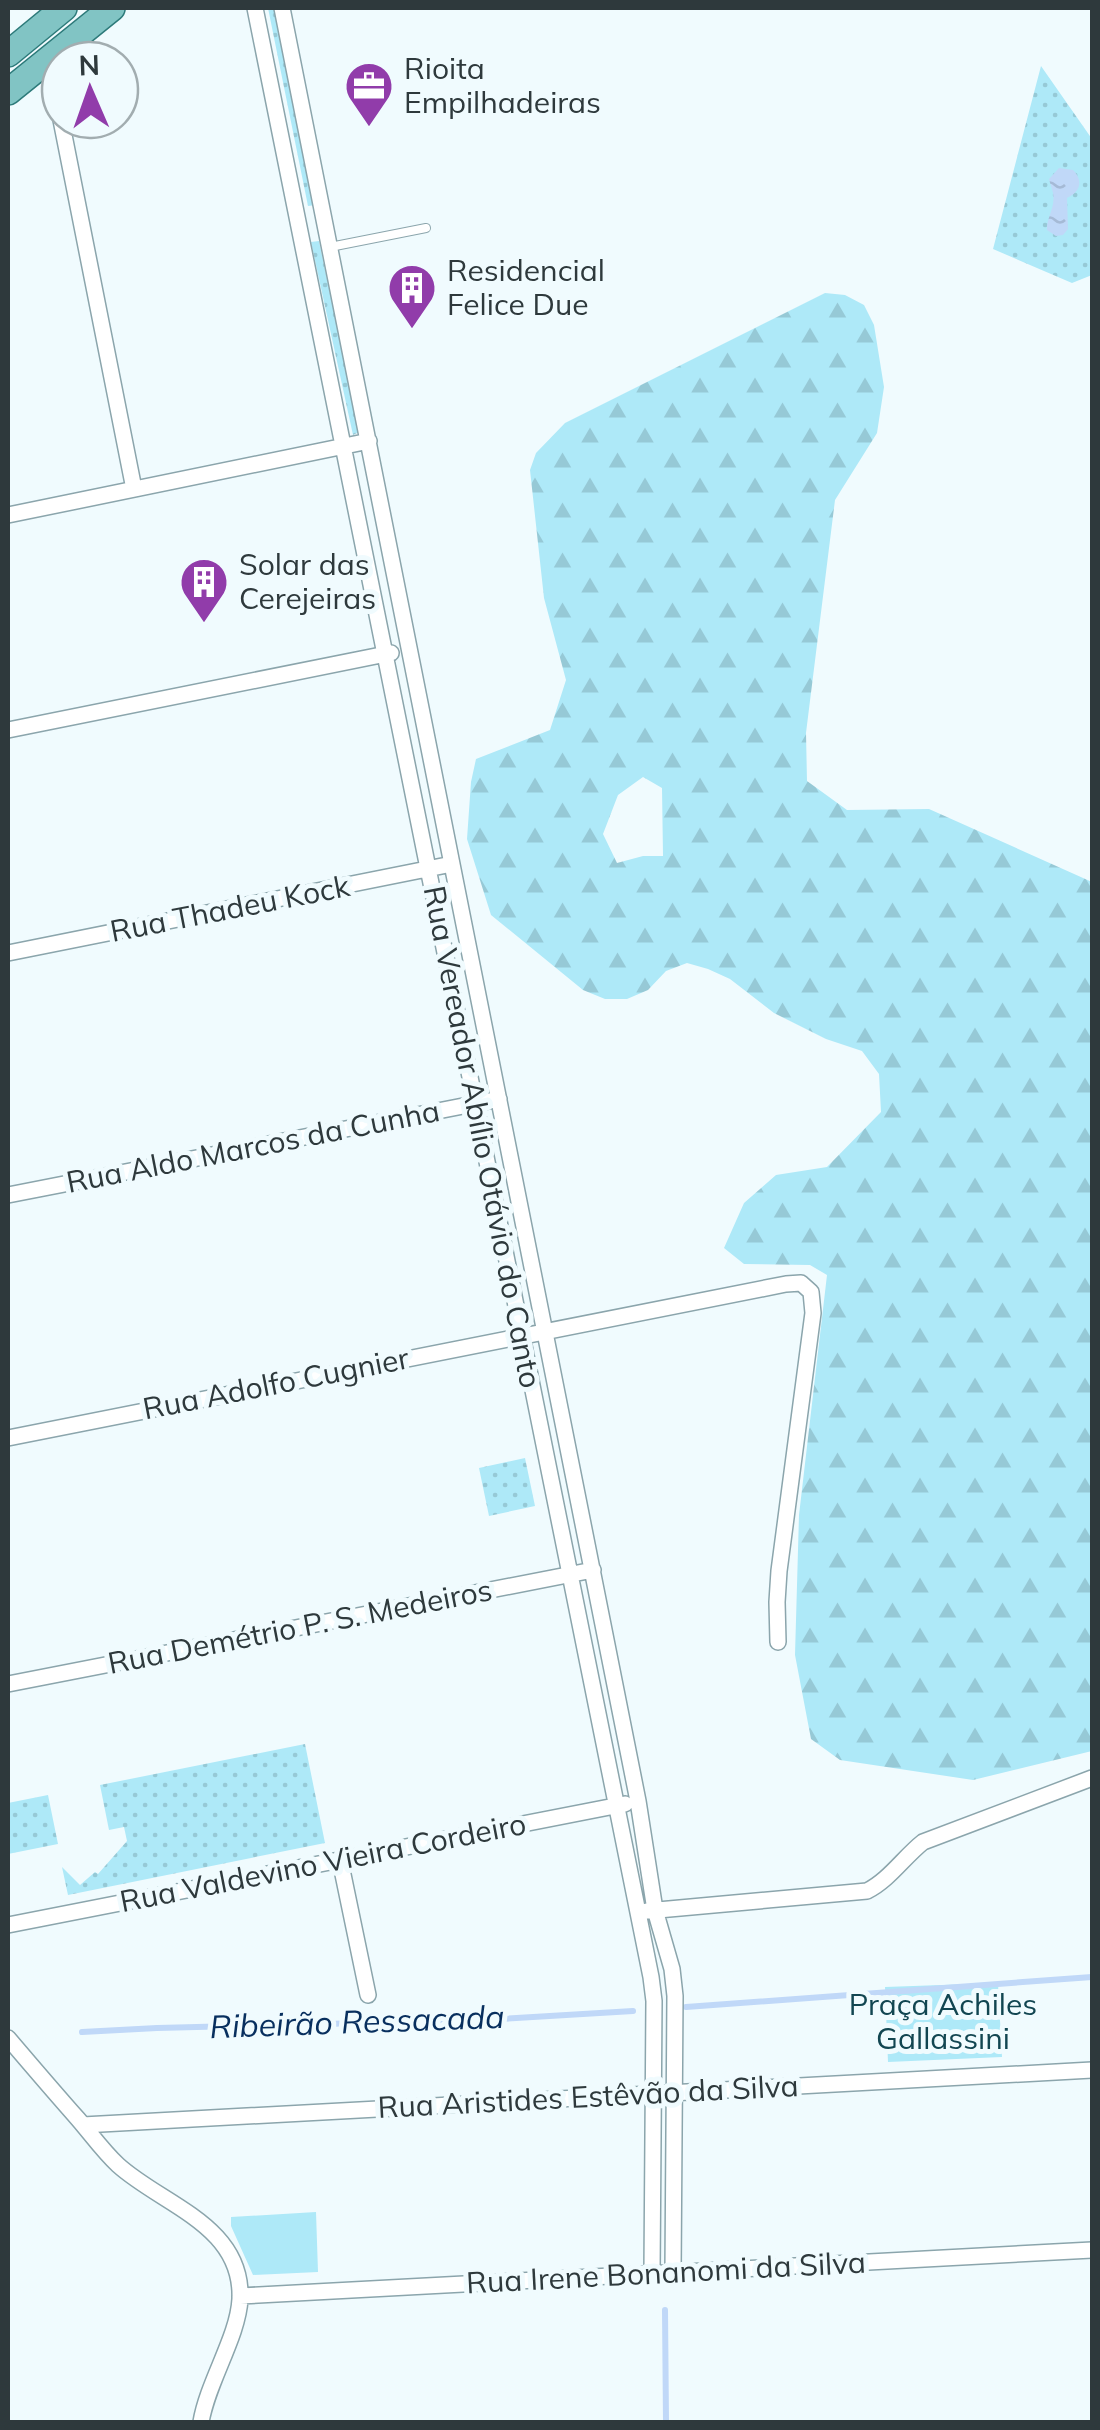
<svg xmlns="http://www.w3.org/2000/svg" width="1100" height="2430" viewBox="0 0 1100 2430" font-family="Mulish,sans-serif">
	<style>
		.grass { fill: url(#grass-dots) }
		.forest { fill: url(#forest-firs); fill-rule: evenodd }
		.park { fill: #aee9f8 }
		.water { fill: url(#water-ripples) }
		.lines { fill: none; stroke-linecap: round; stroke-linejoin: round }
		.stream { stroke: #c0d8f8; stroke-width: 6 }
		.service-casing { stroke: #8ba5ac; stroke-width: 10 }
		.minor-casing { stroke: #8ba5ac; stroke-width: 18 }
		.primary-casing { stroke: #2d7a7a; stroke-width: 28 }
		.service { stroke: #fff; stroke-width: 8 }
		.minor { stroke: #fff; stroke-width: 15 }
		.primary { stroke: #81c4c4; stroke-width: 25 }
		.labels { text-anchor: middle; stroke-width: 10; stroke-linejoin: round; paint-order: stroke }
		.poi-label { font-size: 30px; fill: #2e393c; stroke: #f0fbfe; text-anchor: start }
		.street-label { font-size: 30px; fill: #2e393c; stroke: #f0fbfe }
		.park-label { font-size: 30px; fill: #124651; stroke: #f0fbfe }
		.water-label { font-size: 32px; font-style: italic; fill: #082f5e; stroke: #f0fbfe }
	</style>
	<defs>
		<pattern id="grass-dots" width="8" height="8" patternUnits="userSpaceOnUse" patternTransform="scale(2.5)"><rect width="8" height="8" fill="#aee9f8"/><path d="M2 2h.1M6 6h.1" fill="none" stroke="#96c9d6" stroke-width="1.8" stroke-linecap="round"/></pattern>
		<pattern id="forest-firs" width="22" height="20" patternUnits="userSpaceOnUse" patternTransform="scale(2.5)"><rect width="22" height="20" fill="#aee9f8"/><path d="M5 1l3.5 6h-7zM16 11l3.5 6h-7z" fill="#96c9d6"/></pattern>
		<pattern id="water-ripples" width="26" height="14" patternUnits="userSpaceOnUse" patternTransform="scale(2.5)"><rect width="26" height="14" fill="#c0d8f8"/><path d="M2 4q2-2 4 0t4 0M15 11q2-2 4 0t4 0" fill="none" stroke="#a5bad6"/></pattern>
	</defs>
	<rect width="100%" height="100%" fill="#f0fbfe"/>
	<!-- grass -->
	<path class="grass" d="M268,8H276L316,205L308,206Z
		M1041,66L1092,139V275L1072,283L993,249Z
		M319,241L359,432L353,435L311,242Z
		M525,1458L535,1506L489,1516L479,1468Z
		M305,1744L325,1843L68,1895L62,1867L80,1885L95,1872L98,1874L127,1841L124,1827L109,1830L100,1785Z
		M48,1795L58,1844L8,1854V1803Z"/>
	<!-- forest -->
	<path class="forest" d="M825,293L845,295L864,305L874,325L884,387L877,433L835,500L806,733L807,781L847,810L929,809L1092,882V1751L973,1780L840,1760L811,1739L795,1655L799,1515L827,1275L810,1265L744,1264L724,1248L744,1203L776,1175L827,1167L881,1112L879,1074L862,1051L826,1039L774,1013L730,979L708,969L687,963L666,971L648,990L627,999H605L583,990L491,915L467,839L471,782L476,759L550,730L566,680L544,598L530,470L536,453L565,423ZM643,777L662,788L663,856H643L617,863L603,834L618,795Z"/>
	<!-- park -->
	<path class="park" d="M998,1983L1002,2057L888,2062L885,1987Z
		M316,2212L318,2272L253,2275L231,2226V2217Z"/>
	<!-- water -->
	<path class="water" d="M1059,168L1073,170C1084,181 1080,192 1067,198L1068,229L1063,235L1056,236L1047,230C1046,218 1056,207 1053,193C1052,188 1050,184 1049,179Z"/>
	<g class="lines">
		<!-- stream -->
		<path class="stream" d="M686,2007L1092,1977
			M82,2032L157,2028L484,2020L633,2011
			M665,2310L666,2422"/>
		<!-- service casing -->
		<g class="service-casing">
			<path id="service" d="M330,247L426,228"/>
		</g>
		<!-- minor casing -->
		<g class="minor-casing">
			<path id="minor" d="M255,8L651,1977L654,2001L652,2273
				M282,8L638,1801L655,1910L672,1969L675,1996L673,2272
				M49,60L60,116
				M61,120L134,489
				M8,515L369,441
				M8,730L391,653
				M8,953L452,864
				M8,1195L499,1099
				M8,1438L786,1284L801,1283L811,1292L813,1313L779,1571L777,1602L778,1642
				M8,1684L593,1570
				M340,1860L368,1995
				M647,1911L867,1891C889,1880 904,1857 923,1842L1092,1778
				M8,1925L625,1804
				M8,2038C31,2065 54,2092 78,2119C91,2134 103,2151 118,2165C162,2205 243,2225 240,2299C238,2337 208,2381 201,2422
				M83,2125L1092,2070
				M240,2296L1092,2250"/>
		</g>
		<!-- primary casing -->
		<g class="primary-casing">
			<path id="primary" d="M8,54L64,8
				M8,92L112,8"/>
		</g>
		<!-- service -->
		<use href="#service" class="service"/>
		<!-- minor -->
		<use href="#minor" class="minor"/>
		<!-- primary -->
		<use href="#primary" class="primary"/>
	</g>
	<!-- icons -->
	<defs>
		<g id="office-pin" transform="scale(2.5)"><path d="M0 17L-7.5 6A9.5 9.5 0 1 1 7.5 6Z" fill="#913caa" stroke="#f0fbfe"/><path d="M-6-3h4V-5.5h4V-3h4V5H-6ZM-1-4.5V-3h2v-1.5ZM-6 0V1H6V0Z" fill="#fff"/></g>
		<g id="building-pin" transform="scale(2.5)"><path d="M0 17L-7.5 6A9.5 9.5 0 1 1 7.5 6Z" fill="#913caa" stroke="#f0fbfe"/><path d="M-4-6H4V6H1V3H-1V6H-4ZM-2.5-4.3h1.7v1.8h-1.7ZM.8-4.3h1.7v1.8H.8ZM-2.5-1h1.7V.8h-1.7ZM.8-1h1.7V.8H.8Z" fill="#fff"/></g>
	</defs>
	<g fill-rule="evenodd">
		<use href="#office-pin" x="369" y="86"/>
		<use href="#building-pin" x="412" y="288"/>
		<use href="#building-pin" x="204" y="582"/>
	</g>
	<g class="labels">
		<!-- poi labels -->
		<g class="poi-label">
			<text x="404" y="79">Rioita<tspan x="404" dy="34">Empilhadeiras</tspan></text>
			<text x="447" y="281">Residencial<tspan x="447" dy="34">Felice Due</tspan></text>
			<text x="239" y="575">Solar das<tspan x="239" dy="34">Cerejeiras</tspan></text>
		</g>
		<!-- street labels -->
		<g class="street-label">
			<text transform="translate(230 909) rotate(-11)" y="10">Rua Thadeu Kock</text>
			<text transform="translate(482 1137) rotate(79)" y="10">Rua Vereador Abílio Otávio do Canto</text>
			<text transform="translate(253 1147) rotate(-11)" y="10">Rua Aldo Marcos da Cunha</text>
			<text transform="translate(276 1384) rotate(-11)" y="10">Rua Adolfo Cugnier</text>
			<text transform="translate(300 1627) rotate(-11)" y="10">Rua Demétrio P. S. Medeiros</text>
			<text transform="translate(323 1863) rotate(-11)" y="10">Rua Valdevino Vieira Cordeiro</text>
			<text transform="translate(588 2097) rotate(-3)" y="10">Rua Aristides Estêvão da Silva</text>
			<text transform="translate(666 2273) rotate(-3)" y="10">Rua Irene Bonanomi da Silva</text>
		</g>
		<!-- park labels -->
		<g class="park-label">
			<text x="943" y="2015">Praça Achiles<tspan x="943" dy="34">Gallassini</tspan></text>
		</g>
		<!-- water labels -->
		<g class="water-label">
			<text transform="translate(357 2022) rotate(-2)" y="11">Ribeirão Ressacada</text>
		</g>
	</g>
	<!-- border -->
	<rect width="1100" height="2430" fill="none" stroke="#2e393c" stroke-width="20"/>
	<!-- north arrow -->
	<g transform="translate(90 90) rotate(358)"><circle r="48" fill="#f0fbfe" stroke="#a2adb0" stroke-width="2.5"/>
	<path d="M0-8L18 38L0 25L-18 38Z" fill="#913caa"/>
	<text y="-15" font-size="28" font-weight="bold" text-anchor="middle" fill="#2e393c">N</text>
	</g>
</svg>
